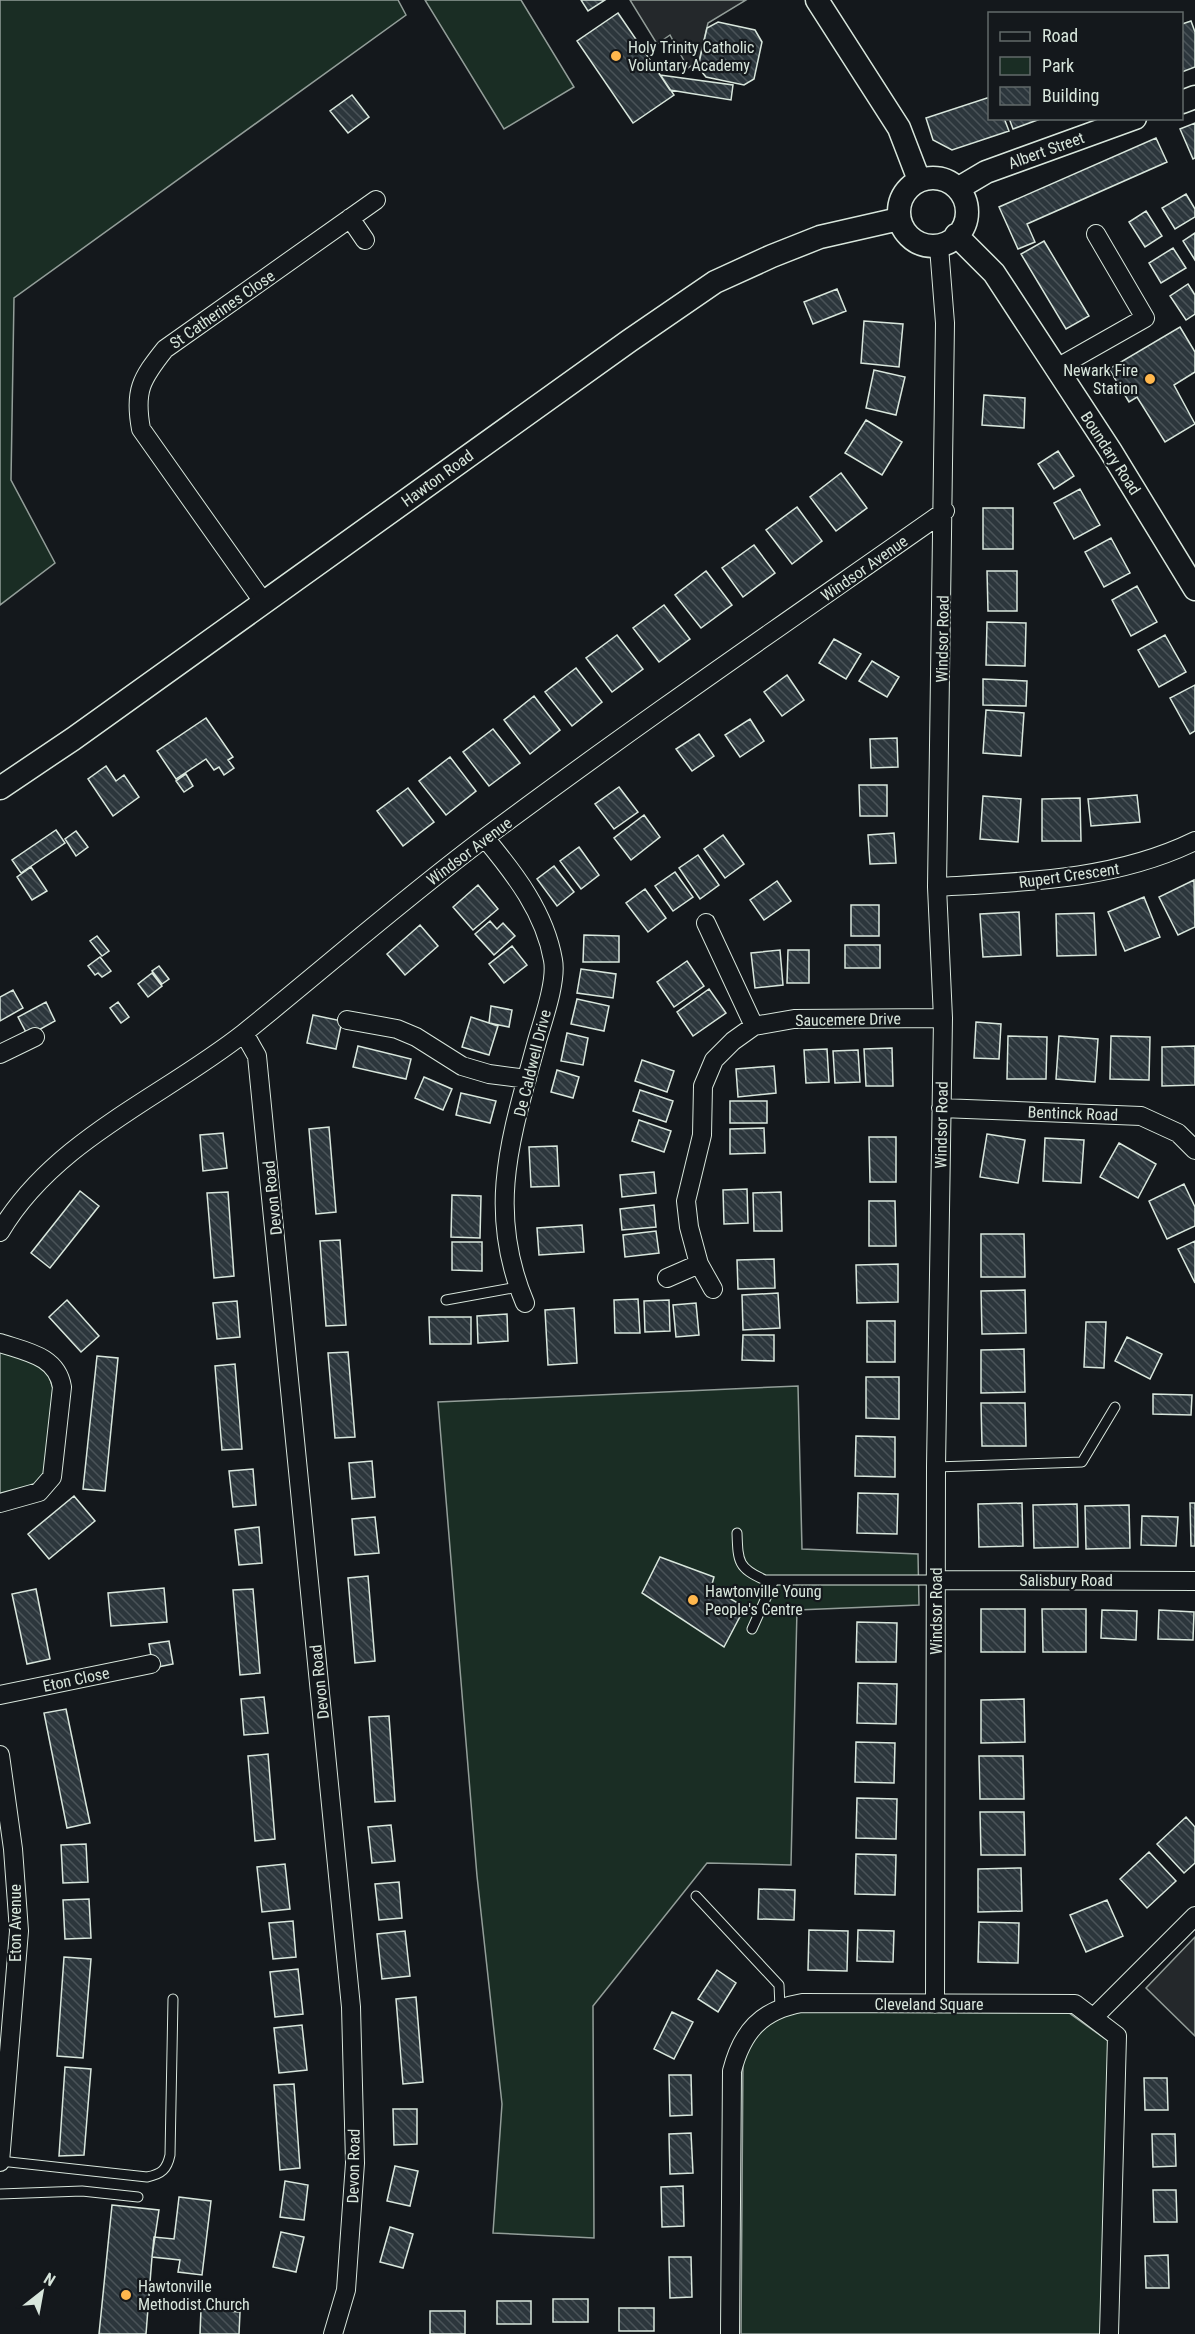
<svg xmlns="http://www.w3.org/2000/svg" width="1195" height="2334" viewBox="0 0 1195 2334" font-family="'Roboto Condensed',sans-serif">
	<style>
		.green { fill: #1a2d24; stroke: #939e99; stroke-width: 1.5 }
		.parking { fill: #24282b; stroke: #939e99; stroke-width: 1.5 }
		.building { fill: url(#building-back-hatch); stroke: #d8e6dc; stroke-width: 1.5 }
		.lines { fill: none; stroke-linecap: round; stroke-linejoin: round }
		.service-casing { stroke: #d8e6dc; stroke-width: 11 }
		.minor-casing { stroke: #d8e6dc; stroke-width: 20 }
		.tertiary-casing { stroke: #d8e6dc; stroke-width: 25 }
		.service { stroke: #14181c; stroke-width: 9 }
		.minor { stroke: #14181c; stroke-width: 18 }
		.tertiary { stroke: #14181c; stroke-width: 22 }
		.poi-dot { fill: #ffb74d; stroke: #14181c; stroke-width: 2 }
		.labels { text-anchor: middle; stroke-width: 4.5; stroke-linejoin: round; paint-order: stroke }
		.poi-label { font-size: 16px; fill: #d8e6dc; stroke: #14181c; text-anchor: start }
		.street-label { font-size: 16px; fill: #d8e6dc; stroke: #14181c }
	</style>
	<defs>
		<pattern id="building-back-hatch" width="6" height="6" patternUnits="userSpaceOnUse" patternTransform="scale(1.5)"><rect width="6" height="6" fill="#2c363c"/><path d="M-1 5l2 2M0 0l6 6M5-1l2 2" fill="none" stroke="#4a5358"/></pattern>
	</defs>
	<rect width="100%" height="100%" fill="#14181c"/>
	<!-- green -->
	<path class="green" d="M0,0H398L406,15L14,298L11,480L55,563L0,605Z
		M425,0H521L574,87L504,129Z
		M0,1351L47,1368L53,1389L46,1472L37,1484L0,1494Z
		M798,1386L802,1549L918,1554L919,1605L797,1610L791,1865L707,1863L593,2006L594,2238L493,2233L502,2104L477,1876L438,1402Z
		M794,2011L1069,2013L1111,2043L1105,2334H741L743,2056L762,2027Z"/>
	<!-- parking -->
	<path class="parking" d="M630,0H746L708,23L699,61L688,68L670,35L657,44Z
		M1195,1937V2036L1146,1988Z"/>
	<!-- building -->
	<path class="building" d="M581,0H605L588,11Z
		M618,13L674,95L633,123L577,41Z
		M1191,21L1195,32V67L1182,72V24Z
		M718,22L755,30L762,42L754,79L744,85L706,77L698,67L707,28Z
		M660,75L733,85L731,100L670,90Z
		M352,95L369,117L348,133L330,111Z
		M990,97V118H1004L1009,131L952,150L933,140L926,118Z
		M1009,118H1043L1013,129Z
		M1195,123V158L1193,159L1180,129Z
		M1156,138L1167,162L1027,224L1035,242L1018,249L999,207Z
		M1186,194L1195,209V217L1175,229L1162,208Z
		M1146,211L1162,236L1145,247L1129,222Z
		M1195,233V260L1183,241Z
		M1044,241L1089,316L1066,329L1021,254Z
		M1173,248L1186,268L1161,283L1149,263Z
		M1188,284L1195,295V314L1186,320L1170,296Z
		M837,289L846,311L813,324L804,302Z
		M864,321L903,324L899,367L861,363Z
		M1180,327L1195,352V372L1174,385L1195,424L1165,442L1137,397L1129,402L1109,369Z
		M874,370L905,377L896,415L866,408Z
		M984,395L1025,398L1024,428L982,425Z
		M866,420L902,442L882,475L845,453Z
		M1058,451L1074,476L1054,489L1038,464Z
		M841,473L867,508L836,531L810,497Z
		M1080,489L1100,525L1074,539L1054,503Z
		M797,507L822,541L792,564L766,530Z
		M983,508H1013V549H983Z
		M1111,538L1130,573L1104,587L1085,552Z
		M754,545L775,573L743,597L722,568Z
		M706,571L732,605L701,628L675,595Z
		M987,571H1017V611H988Z
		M1137,586L1157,622L1131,636L1112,600Z
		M664,605L690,639L659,662L633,628Z
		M987,622L1026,623L1025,666L986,665Z
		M617,635L643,669L612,692L586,658Z
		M1165,635L1186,672L1159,687L1138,650Z
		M834,639L861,654L846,679L819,663Z
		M872,661L899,677L887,697L859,681Z
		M576,668L602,702L572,726L545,692Z
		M787,675L804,700L782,716L764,692Z
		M983,679L1027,681L1026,706L983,705Z
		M1195,685V731L1190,734L1170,698Z
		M534,696L560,730L530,754L504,720Z
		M986,710L1024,713L1021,756L983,753Z
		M206,718L233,757L228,760L234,768L224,775L219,767L214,770L206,759L176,779L157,751Z
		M750,719L764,741L740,757L725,735Z
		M493,729L520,763L489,786L463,752Z
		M699,734L714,756L692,771L676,749Z
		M897,738L898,767L871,768L870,739Z
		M450,757L476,791L446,815L419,781Z
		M106,766L116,781L124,775L139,797L113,816L88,779Z
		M186,774L193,786L184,792L176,781Z
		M859,785H887V816H860Z
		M619,787L638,812L614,829L595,804Z
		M408,788L434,822L403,846L377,811Z
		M1137,795L1140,822L1091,826L1088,799Z
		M983,796L1021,799L1018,842L980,839Z
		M1080,798L1081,841H1042V799Z
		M644,815L660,837L631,860L614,838Z
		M56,830L65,843L21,873L12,860Z
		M76,831L88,847L76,856L65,839Z
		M894,833L896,863L870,864L868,835Z
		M723,835L744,864L725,878L704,849Z
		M579,847L599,875L581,889L560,861Z
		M698,855L719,885L700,899L679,868Z
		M554,866L574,892L557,906L537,879Z
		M31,867L47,891L32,900L17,877Z
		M675,872L693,897L673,911L655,886Z
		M1194,880L1195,927L1178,935L1159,897Z
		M777,881L791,901L764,920L750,900Z
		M478,885L498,909L473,930L453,907Z
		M645,889L666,918L648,932L626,903Z
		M1144,897L1160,937L1125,951L1108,912Z
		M851,905H879V936H851Z
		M1019,912L1021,955L983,957L980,914Z
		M1094,913L1096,955L1057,956L1056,914Z
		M490,921L497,929L503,923L515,936L494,955L475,934Z
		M420,925L438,946L405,975L387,954Z
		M584,935L619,936V962H583Z
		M97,936L109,951L102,956L90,941Z
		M845,945H880V968H845Z
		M512,946L527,965L504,983L489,964Z
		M780,950L783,985L755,988L751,953Z
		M788,950H809V983H787Z
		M100,957L111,971L102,977L98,973L95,975L88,966Z
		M687,961L704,986L674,1007L657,982Z
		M159,966L169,979L162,984L152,971Z
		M581,969L616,974L613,998L577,993Z
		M152,973L162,986L148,997L138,984Z
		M709,989L726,1013L693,1036L677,1012Z
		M13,990L23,1008L0,1021V997Z
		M577,999L609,1006L604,1031L571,1024Z
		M46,1002L55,1021L28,1036L18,1017Z
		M118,1002L129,1017L121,1023L110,1008Z
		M491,1006L512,1010L509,1027L489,1023Z
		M313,1015L342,1021L336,1049L307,1043Z
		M471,1017L498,1026L489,1055L462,1047Z
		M976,1022L1001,1024L999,1059L974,1058Z
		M567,1033L588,1038L583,1065L561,1061Z
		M1008,1036L1047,1037L1046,1079H1007Z
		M1059,1036L1098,1039L1095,1082L1056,1079Z
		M1111,1036L1150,1037L1149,1080L1110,1079Z
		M358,1046L411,1059L406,1079L353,1067Z
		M1195,1046V1085L1162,1086V1047Z
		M892,1048L893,1086H866L864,1049Z
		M827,1049L829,1082L806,1083L804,1050Z
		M858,1050L860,1082L835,1083L833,1051Z
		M642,1060L674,1071L667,1092L635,1081Z
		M774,1066L776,1093L738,1097L736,1069Z
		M557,1070L579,1077L573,1098L551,1092Z
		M424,1077L452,1089L443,1110L415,1098Z
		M640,1090L673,1101L666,1122L633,1111Z
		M461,1093L496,1101L490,1123L456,1115Z
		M730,1101H767V1123H730Z
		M639,1120L671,1131L664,1152L632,1141Z
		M329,1127L336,1212L316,1214L309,1129Z
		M764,1128L765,1153L730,1154V1129Z
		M223,1133L227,1168L203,1171L200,1135Z
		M987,1134L1025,1140L1018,1183L980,1177Z
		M869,1137H896V1182H870Z
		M1045,1138L1084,1140L1081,1183L1043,1181Z
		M1119,1143L1156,1164L1138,1198L1100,1177Z
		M557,1146L559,1186L531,1187L529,1147Z
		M654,1172L656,1193L622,1197L620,1175Z
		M1184,1184L1195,1207V1226L1167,1239L1149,1201Z
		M747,1189L748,1223L724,1224L723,1190Z
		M80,1191L99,1206L50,1268L31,1253Z
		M228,1192L234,1276L214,1278L207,1193Z
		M781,1192L782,1231H754L753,1193Z
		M452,1195L481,1196L480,1238L451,1237Z
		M869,1201H895L896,1246H869Z
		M654,1205L656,1227L622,1230L620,1209Z
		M582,1225L584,1252L539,1255L537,1228Z
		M656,1231L659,1253L625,1257L623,1235Z
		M981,1234H1024L1025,1277H981Z
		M340,1240L346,1325L326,1326L320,1241Z
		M1195,1241V1283L1178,1249Z
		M452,1242H482V1271L452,1270Z
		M774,1259L775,1288L738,1289L737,1260Z
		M898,1264V1302L857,1303L856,1265Z
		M1025,1290L1026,1333L982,1334L981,1291Z
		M778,1293L780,1328L743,1330L742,1295Z
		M638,1299L640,1333H615L614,1300Z
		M67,1300L99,1336L81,1352L49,1317Z
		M669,1300L670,1331L645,1332L644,1301Z
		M237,1301L240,1337L217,1339L213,1303Z
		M696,1303L699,1335L676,1337L673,1305Z
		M574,1308L577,1363L548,1365L545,1310Z
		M507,1314L508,1341L478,1343L477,1316Z
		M429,1317H471V1344H430Z
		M867,1321H895V1362H867Z
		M1086,1322H1106L1104,1368L1084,1367Z
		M743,1335H774V1361L742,1360Z
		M1127,1337L1162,1354L1150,1379L1115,1361Z
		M1024,1349L1025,1392L981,1393V1350Z
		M348,1352L355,1437L335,1438L328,1353Z
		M97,1356L118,1358L105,1491L83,1489Z
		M235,1364L242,1449L222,1450L215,1366Z
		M866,1377H899V1419L866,1418Z
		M1153,1394L1192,1395L1191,1415L1153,1414Z
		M981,1403H1025L1026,1446H982Z
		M856,1436L895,1437V1477L855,1476Z
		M372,1461L375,1497L352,1499L349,1463Z
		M253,1469L256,1505L233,1507L229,1471Z
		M858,1493L898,1494L897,1534L857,1533Z
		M74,1496L95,1521L49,1559L28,1534Z
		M1022,1503L1023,1546L979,1547L978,1504Z
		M1190,1503H1195V1546H1191Z
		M1077,1504L1078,1547L1034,1548L1033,1505Z
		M1129,1505L1130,1548L1086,1549L1085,1506Z
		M1142,1516L1178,1517L1176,1546L1141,1545Z
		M375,1517L379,1553L355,1555L352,1519Z
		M259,1527L262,1563L239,1565L235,1530Z
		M660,1557L714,1577L711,1588L745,1607L724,1647L642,1593Z
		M368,1576L375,1661L355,1663L348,1578Z
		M164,1588L167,1622L111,1626L108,1593Z
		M36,1589L50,1659L27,1664L12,1594Z
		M253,1589L260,1673L240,1675L233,1590Z
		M981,1609H1025V1652H981Z
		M1042,1609H1086V1652H1043Z
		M1102,1610L1137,1611L1136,1640L1101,1638Z
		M1159,1610L1194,1612L1193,1640L1158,1639Z
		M857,1622L897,1623L896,1662H856Z
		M169,1641L173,1664L153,1668L149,1644Z
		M858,1683L897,1684L896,1724L857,1723Z
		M264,1697L268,1733L244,1735L241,1699Z
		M1024,1699L1025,1742L981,1743V1700Z
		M66,1709L90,1823L67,1828L44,1713Z
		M389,1716L395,1801L375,1802L369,1717Z
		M856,1742L895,1743L894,1783L855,1782Z
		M268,1754L275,1839L255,1841L248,1756Z
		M979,1756H1023L1024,1799H980Z
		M857,1798L897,1799L896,1839L856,1838Z
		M980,1812H1024L1025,1855H981Z
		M1186,1817L1195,1827V1863L1184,1873L1157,1844Z
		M391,1825L395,1861L372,1863L368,1827Z
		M86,1844L88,1882L63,1883L61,1845Z
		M1149,1852L1176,1881L1147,1908L1120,1879Z
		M856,1854L896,1855L895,1895L855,1894Z
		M285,1864L290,1909L262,1912L257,1867Z
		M1021,1868L1022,1911L978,1912V1869Z
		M399,1882L402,1918L379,1920L375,1884Z
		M759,1889L795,1890L794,1920L758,1919Z
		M89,1899L91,1938L65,1939L63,1900Z
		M1107,1900L1123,1936L1086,1952L1070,1915Z
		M293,1921L296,1957L273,1959L269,1923Z
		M979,1922L1019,1923L1018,1963L978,1962Z
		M809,1930L848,1931L847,1971L808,1970Z
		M858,1930L894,1931L893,1962L857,1961Z
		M405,1931L410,1976L382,1979L377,1934Z
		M64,1957L91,1959L83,2058L57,2056Z
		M298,1969L303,2014L275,2017L270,1972Z
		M717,1970L736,1983L718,2012L698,1999Z
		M416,1997L423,2082L403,2084L396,1999Z
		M672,2012L693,2022L674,2059L654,2049Z
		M302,2025L307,2070L279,2073L274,2028Z
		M65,2067L91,2069L84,2155L59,2156Z
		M669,2075H691L692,2115L670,2116Z
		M1144,2078H1167L1168,2110H1145Z
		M294,2084L300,2168L280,2170L274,2085Z
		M393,2109H417V2144L394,2145Z
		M691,2133L693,2173L670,2174L669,2134Z
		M1152,2134H1175L1176,2166L1153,2167Z
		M395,2166L418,2171L410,2206L387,2201Z
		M285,2181L308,2185L304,2220L280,2217Z
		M683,2186L684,2226L662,2227L661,2187Z
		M1153,2190H1176L1177,2222H1154Z
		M179,2197L211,2201L202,2275L178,2272L180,2260L152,2257L154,2237L174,2239Z
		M112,2205L159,2210L152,2257L146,2334H99Z
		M390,2227L413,2234L403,2268L380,2262Z
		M281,2232L304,2237L296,2272L273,2267Z
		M1168,2255L1169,2288H1146L1145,2256Z
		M669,2257H691L692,2297L670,2298Z
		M553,2299H588V2322H553Z
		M497,2301H531V2324H497Z
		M619,2308H654V2331H619Z
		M201,2309L240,2312L239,2334H200Z
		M430,2311H465V2334H430Z"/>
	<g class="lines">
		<!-- service casing -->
		<g class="service-casing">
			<path id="service" d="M446,1300L518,1287
				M936,1467L1082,1462L1115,1407
				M737,1533C738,1562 738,1568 765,1580H936
				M752,1629L774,1580
				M696,1896L779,1985L780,2007
				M0,2161L147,2177C162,2174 167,2169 170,2155L173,1999
				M0,2194L82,2191L138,2197"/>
		</g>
		<!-- minor casing -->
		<g class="minor-casing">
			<path id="minor" d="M350,218L365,240
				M1055,369L1145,318L1096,234
				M264,603L141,429C134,391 141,379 165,349L376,200
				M485,838C515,874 545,913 553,960C557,981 543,1020 537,1041C512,1134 485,1208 525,1303
				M937,887C1025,882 1115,880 1195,841
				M706,923L754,1026
				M347,1020L397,1029L416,1037L462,1066L489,1074L527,1079
				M244,1033L257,1056L351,2007L355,2163L346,2290L333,2334
				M0,1054L35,1037
				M941,1108L1141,1116L1178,1133L1195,1150
				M0,1232C54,1140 163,1097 244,1033C325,968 403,899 486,837C636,725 791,619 945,511
				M667,1278L699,1264
				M713,1289L699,1264L689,1227L686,1201L702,1135L703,1086L714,1060L733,1041L754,1026L794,1019L943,1018
				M0,1343C27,1352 57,1356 62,1387L52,1477L39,1492L0,1503
				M936,1580L1195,1581
				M0,1695L151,1664
				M0,1755L13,1849L19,1931L0,2162
				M935,2004L936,1467L943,1018L937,887L945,323L939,247
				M1093,2018L1195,1916
				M730,2334L732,2071C742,2032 761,2010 802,2003L1075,2004L1117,2036L1109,2334"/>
		</g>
		<!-- tertiary casing -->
		<g class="tertiary-casing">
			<path id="tertiary" d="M817,0L899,128L919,180
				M1182,102L1195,97
				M899 212a34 34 0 1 1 68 0a34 34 0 1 1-68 0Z
				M959,188L986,172L1135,118
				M956,235L994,273L1110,450L1195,589
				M0,788L73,739L629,341L715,282L772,256L820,237L899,219"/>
		</g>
		<!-- service -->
		<use href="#service" class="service"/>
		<!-- minor -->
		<use href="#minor" class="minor"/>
		<!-- tertiary -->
		<use href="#tertiary" class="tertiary"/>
	</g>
	<!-- markers -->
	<g class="poi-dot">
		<circle cx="616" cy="56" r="6"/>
		<circle cx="1150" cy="379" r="6"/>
		<circle cx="693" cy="1600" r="6"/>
		<circle cx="126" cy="2295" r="6"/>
	</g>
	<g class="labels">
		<!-- poi labels -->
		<g class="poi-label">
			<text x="628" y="53">Holy Trinity Catholic<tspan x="628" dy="18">Voluntary Academy</tspan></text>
			<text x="1138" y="376" text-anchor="end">Newark Fire<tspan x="1138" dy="18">Station</tspan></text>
			<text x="705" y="1597">Hawtonville Young<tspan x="705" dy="18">People's Centre</tspan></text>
			<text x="138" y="2292">Hawtonville<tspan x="138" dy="18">Methodist Church</tspan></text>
		</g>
		<!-- street labels -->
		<g class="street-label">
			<text transform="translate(1046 150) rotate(-20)" y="6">Albert Street</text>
			<text transform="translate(222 309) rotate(-35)" y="6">St Catherines Close</text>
			<text transform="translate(1111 453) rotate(57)" y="6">Boundary Road</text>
			<text transform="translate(437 478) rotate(-36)" y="6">Hawton Road</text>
			<text transform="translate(864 568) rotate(-35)" y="6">Windsor Avenue</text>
			<text transform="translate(942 639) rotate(-89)" y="6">Windsor Road</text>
			<text transform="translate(469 851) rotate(-37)" y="6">Windsor Avenue</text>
			<text transform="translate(1069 875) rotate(-8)" y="6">Rupert Crescent</text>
			<text transform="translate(848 1019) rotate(-1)" y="6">Saucemere Drive</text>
			<text transform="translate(532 1063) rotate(-76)" y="6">De Caldwell Drive</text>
			<text transform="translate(1073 1113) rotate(2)" y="6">Bentinck Road</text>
			<text transform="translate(941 1125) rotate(-89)" y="6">Windsor Road</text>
			<text transform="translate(272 1198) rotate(-96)" y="6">Devon Road</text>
			<text x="1066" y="1586">Salisbury Road</text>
			<text transform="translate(936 1611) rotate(-90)" y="6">Windsor Road</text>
			<text transform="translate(76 1679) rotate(-12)" y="6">Eton Close</text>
			<text transform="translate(319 1682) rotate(-96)" y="6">Devon Road</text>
			<text transform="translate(15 1923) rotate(-90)" y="6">Eton Avenue</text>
			<text x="929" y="2010">Cleveland Square</text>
			<text transform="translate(353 2166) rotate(-89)" y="6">Devon Road</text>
		</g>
	</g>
	<!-- legend -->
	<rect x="988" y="12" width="195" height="108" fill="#14181c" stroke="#626a69" stroke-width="1.5"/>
	<rect x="1000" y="32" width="30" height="9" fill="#14181c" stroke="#626a69" stroke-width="1.5"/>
	<text x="1042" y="42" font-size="18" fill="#d8e6dc">Road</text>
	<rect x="1000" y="57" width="30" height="18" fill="#1a2d24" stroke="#626a69" stroke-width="1.5"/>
	<text x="1042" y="72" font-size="18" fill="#d8e6dc">Park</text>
	<rect x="1000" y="87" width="30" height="18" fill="url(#building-back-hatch)" stroke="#626a69" stroke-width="1.5"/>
	<text x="1042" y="102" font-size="18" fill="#d8e6dc">Building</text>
	<!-- north arrow -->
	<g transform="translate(42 2292) rotate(31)" stroke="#14181c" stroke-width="4.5" paint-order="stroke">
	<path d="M0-4.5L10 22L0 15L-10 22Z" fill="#d8e6dc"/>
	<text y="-9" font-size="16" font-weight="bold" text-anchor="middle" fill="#d8e6dc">N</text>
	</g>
</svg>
